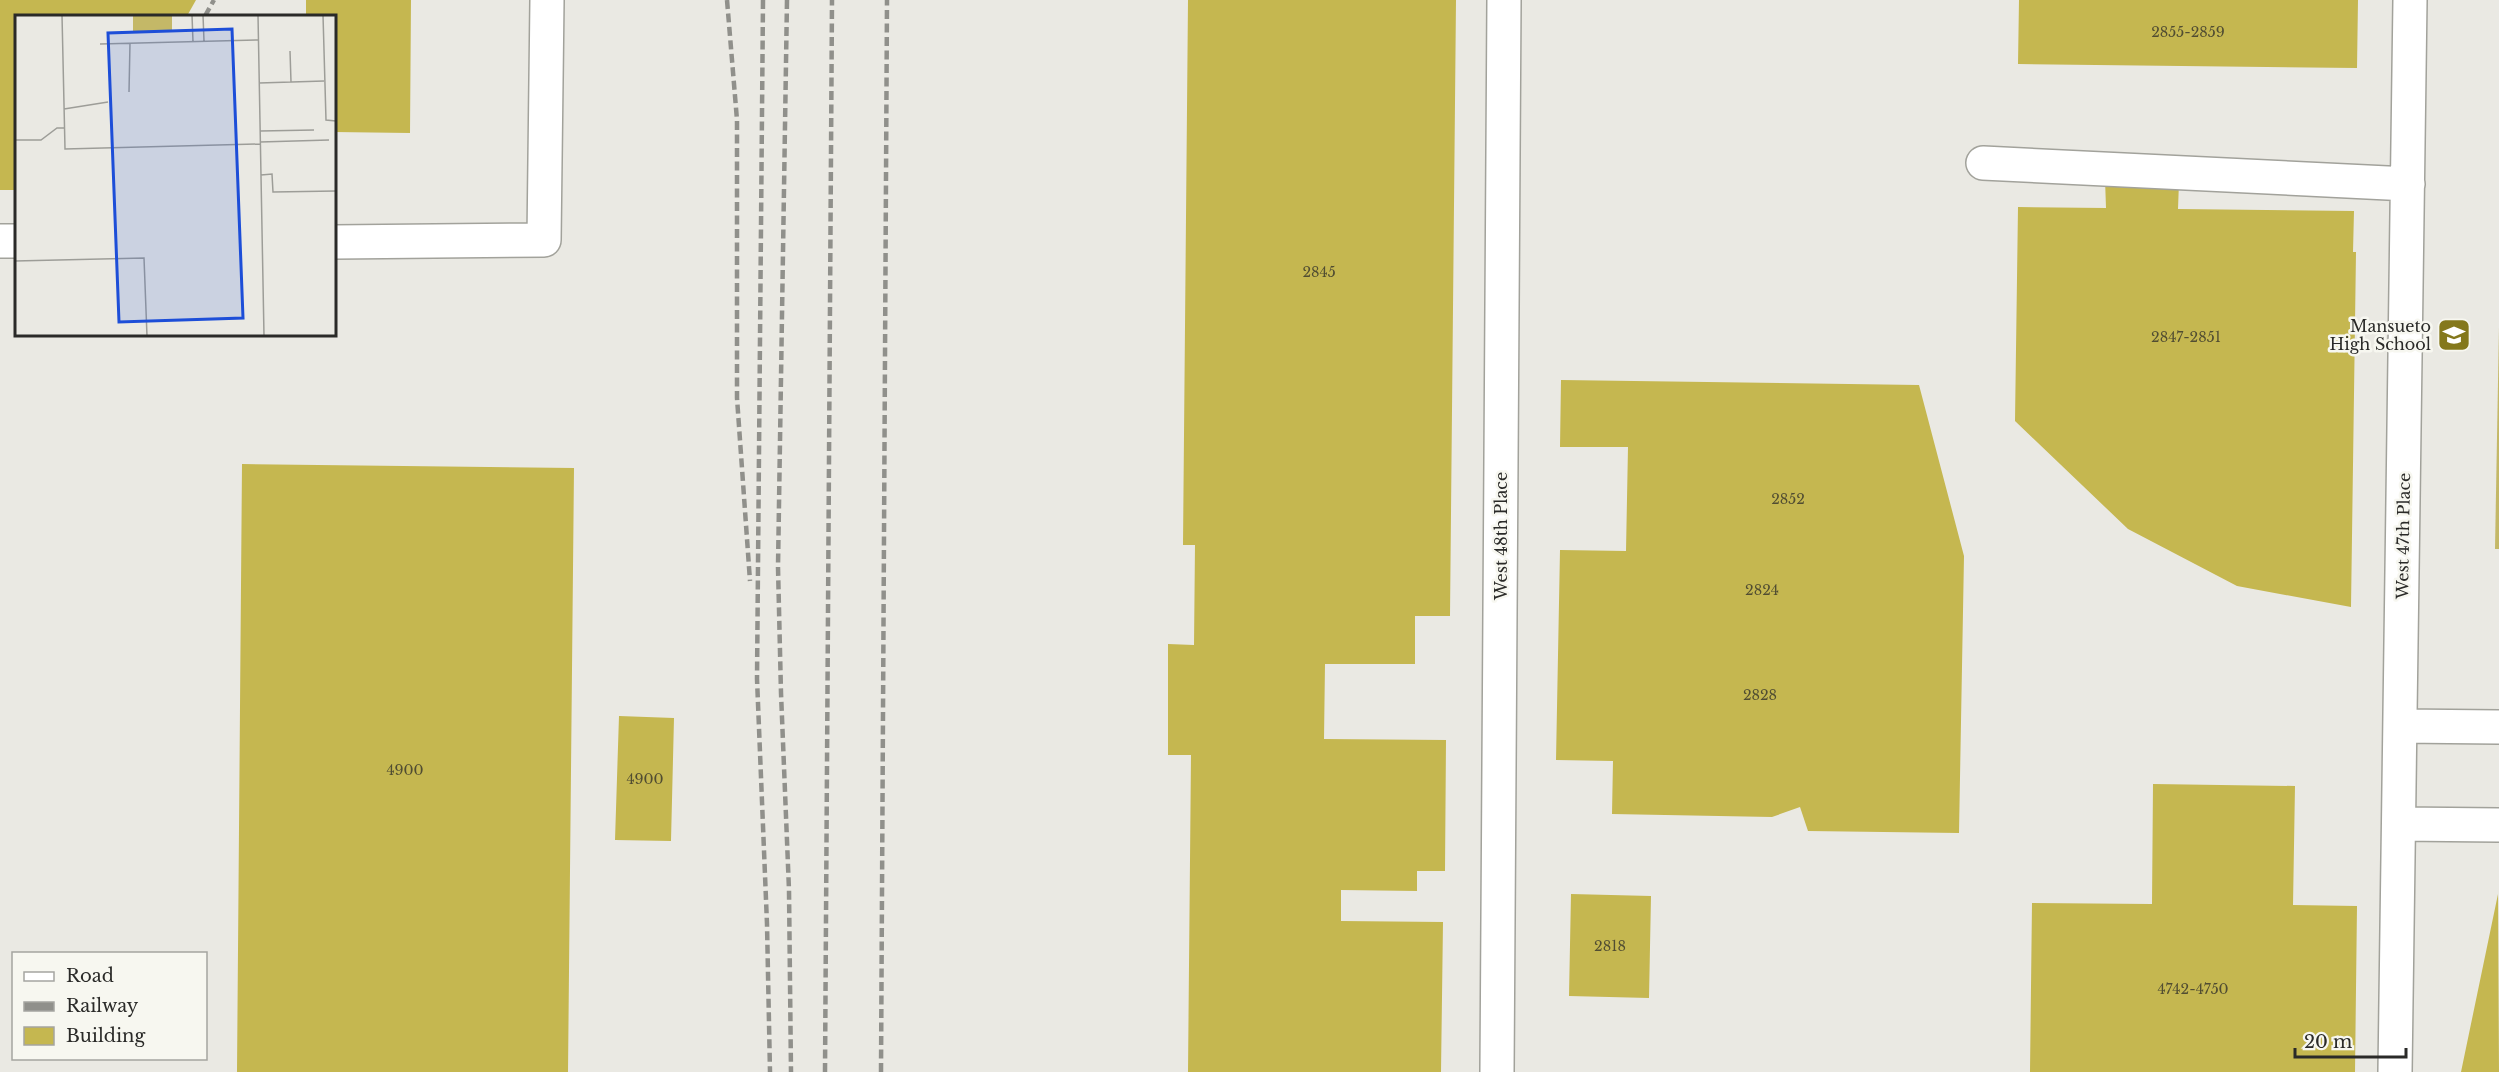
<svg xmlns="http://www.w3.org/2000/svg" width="2499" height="1072" viewBox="0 0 2499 1072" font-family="'Libre Baskerville',serif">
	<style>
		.pitch { fill: #c4b867 }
		.building { fill: #c5b750 }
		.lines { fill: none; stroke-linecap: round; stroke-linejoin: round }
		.minor-casing { stroke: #a2a29b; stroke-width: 36 }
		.minor { stroke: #fff; stroke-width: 33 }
		.rail { stroke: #90908b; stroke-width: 4.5; stroke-dasharray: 9 4.5; stroke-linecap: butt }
		.labels { text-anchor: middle; stroke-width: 5; stroke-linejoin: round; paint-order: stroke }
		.number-label { font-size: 14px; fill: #514d32 }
		.poi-label { font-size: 16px; fill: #2a2a28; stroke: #f7f7f0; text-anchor: end }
		.street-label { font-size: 16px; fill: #2a2a28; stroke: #f7f7f0 }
		.inset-road { fill: none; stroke: #9d9d98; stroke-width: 1.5 }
		.view { fill: #1d4ed8; fill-opacity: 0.15; stroke: #1d4ed8; stroke-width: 3 }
		.inset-edge { fill: none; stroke: #2a2a28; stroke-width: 3 }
	</style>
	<rect width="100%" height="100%" fill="#eae9e3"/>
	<!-- pitch -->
	<path class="pitch" d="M2499,327V549H2495Z"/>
	<!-- building -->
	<path class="building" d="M0,0H196L187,16H16V190H0Z
		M306,0H411L410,133L334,132V16H306Z
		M1188,0H1456L1450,616H1415V664H1325L1324,739L1446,740L1445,871H1417V891L1341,890V921L1443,922L1441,1072H1188L1191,755H1168V644L1194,645L1195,545H1183Z
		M2019,0H2358L2357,68L2018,64Z
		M2105,179L2179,182L2178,209L2354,211L2353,252H2356L2351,607L2237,586L2128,529L2015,421L2018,207L2106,208Z
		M1561,380L1919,385L1964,556L1959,833L1808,831L1800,807L1772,817L1612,814L1613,761L1556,760L1560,550L1626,551L1628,447H1560Z
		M242,464L574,468L568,1072H237Z
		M619,716L674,718L671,841L615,840Z
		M2153,784L2295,786L2293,905L2357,906L2355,1072H2030L2032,903L2152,904Z
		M1571,894L1651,896L1649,998L1569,996Z
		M2498,894L2499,1072H2461Z"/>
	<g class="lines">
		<!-- minor casing -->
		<g class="minor-casing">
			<path id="minor" d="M1983,163L2408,184
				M0,241H16
				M334,242L544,240L547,0
				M2400,726L2499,727
				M2399,824L2499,825
				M1497,1072L1504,0
				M2395,1072L2410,0"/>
		</g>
		<!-- minor -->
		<use href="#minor" class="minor"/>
		<!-- rail -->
		<path class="rail" d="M727,0L737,120V398L750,581
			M763,0L757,679L767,924L770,1072
			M787,0L778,567L781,693L789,890L791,1072
			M205,16L214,0
			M825,1072L832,0
			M881,1072L887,0"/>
	</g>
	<!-- icons -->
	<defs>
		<g id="school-square" transform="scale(1.725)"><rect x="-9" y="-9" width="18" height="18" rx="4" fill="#84781c" stroke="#f7f7f0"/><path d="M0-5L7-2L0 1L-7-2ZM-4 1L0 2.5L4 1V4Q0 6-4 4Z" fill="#fff"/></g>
	</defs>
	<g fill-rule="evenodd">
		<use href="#school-square" x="2454" y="335"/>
	</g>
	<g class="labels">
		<!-- number labels -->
		<g class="number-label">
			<text x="2188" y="37">2855-2859</text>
			<text x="1319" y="277">2845</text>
			<text x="2186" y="342">2847-2851</text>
			<text x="1788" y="504">2852</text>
			<text x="1762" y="595">2824</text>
			<text x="1760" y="700">2828</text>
			<text x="405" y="775">4900</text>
			<text x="645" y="784">4900</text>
			<text x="1610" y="951">2818</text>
			<text x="2193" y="994">4742-4750</text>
		</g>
		<!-- poi labels -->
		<g class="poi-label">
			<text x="2431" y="332">Mansueto<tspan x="2431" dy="18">High School</tspan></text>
		</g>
		<!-- street labels -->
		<g class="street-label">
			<text transform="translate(1501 536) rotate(-90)" y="6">West 48th Place</text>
			<text transform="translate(2403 536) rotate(-89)" y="6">West 47th Place</text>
		</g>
	</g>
	<!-- overview -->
	<g transform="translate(15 15)">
		<rect width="321" height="321" fill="#eae9e3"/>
		<path d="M118,0H157V16L118,17Z" fill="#c4b867"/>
		<path class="inset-road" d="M47,0L50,134L245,129M177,0L178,27M188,0L189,26M243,0L249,321M308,0L311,105L321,106M85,29L243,25M275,36L276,67M244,68L309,66M114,77L115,28M49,94L93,87M245,116L299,115M0,125H26L42,113H50M245,127L314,125M246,160L257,159L258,177L321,176M0,246L129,243L132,321"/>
		<path class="view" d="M217,14L228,303L104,307L93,18Z"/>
		<rect width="321" height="321" class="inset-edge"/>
	</g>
	<!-- legend -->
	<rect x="12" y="952" width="195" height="108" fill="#f7f7f0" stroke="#a5a5a0" stroke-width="1.5"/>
	<rect x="24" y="972" width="30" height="9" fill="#ffffff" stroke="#a5a5a0" stroke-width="1.5"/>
	<text x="66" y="982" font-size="18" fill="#2a2a28">Road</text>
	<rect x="24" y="1002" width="30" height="9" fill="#90908b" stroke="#a5a5a0" stroke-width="1.5"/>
	<text x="66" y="1012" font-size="18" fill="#2a2a28">Railway</text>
	<rect x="24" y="1027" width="30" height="18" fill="#c5b750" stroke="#a5a5a0" stroke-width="1.5"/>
	<text x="66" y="1042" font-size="18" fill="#2a2a28">Building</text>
	<!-- scale -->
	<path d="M2295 1048v9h111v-9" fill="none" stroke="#2a2a28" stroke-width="3"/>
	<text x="2304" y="1048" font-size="18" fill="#2a2a28" stroke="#f7f7f0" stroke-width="4.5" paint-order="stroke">20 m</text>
</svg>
